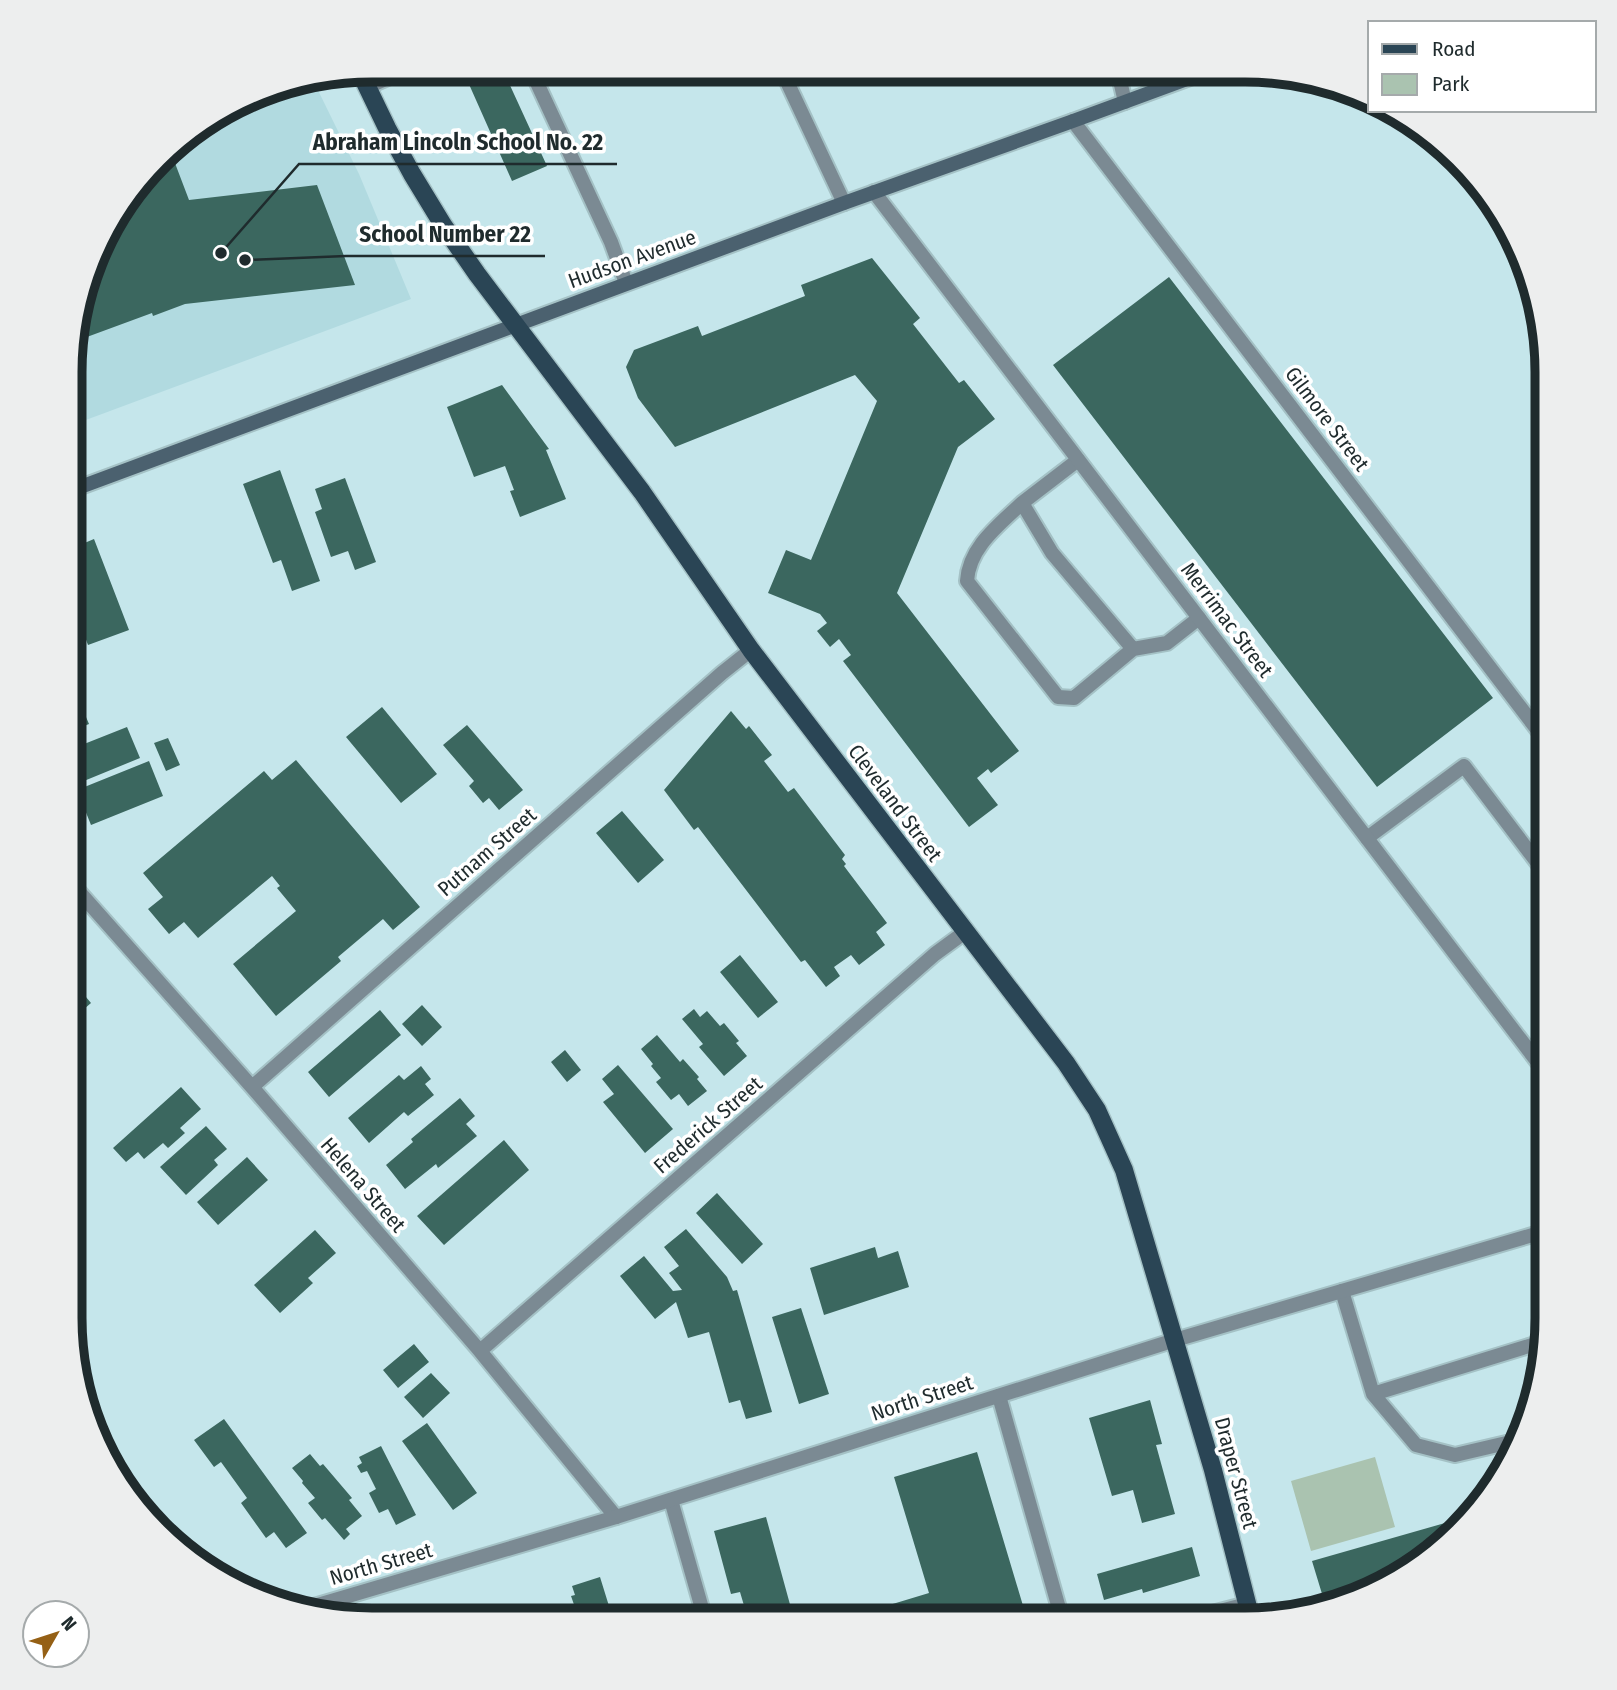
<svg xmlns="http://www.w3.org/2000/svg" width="1617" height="1690" viewBox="0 0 1617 1690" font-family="'Fira Sans Condensed',sans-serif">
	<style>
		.built { fill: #b1dae0 }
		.green { fill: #aac3b0 }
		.building { fill: #3b675f }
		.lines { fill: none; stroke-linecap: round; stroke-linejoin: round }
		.service-casing { stroke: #a4c1c5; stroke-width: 18 }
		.minor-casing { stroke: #a4c1c5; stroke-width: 18 }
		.tertiary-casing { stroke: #a4c1c5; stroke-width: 18 }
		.secondary-casing { stroke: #a4c1c5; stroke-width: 18 }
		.primary-casing { stroke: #a4c1c5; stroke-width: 21 }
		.service { stroke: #7b8a93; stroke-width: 14 }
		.minor { stroke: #7b8a93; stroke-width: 14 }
		.tertiary { stroke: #7b8a93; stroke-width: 14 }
		.secondary { stroke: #4b616f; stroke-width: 14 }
		.primary { stroke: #2a4555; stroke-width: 18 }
		.labels { text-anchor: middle; stroke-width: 7; stroke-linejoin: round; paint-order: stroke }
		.street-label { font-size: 21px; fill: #1f2b2d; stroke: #fff }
		.rim { fill: none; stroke: #1f2b2d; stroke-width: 9 }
		.leader { fill: none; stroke: #1f2b2d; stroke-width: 2.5 }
		.callout-dot { fill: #1f2b2d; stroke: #fff; stroke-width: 2.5 }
		.callout-label { font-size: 23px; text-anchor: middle; font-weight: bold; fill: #1f2b2d; stroke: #fff; stroke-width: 7; stroke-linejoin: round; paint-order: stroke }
	</style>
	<rect width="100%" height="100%" fill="#c5e6eb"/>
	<!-- built -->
	<path class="built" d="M313,80L359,174L411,299L75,424L76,314L111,221L173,145L275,86Z"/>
	<!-- green -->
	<path class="green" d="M1375,1457L1395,1527L1311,1551L1291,1481Z"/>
	<!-- building -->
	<path class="building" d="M495,70H503L547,166L512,181L468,82Z
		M170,150L189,200L317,185L355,285L185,304L153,316L152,313L76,341V314L111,221Z
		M872,258L920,318L913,324L959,383L964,380L995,419L958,447L897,593L1019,751L991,773L988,769L977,778L998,805L969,827L843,661L851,655L839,639L830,647L817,631L827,623L820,614L768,593L786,550L811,560L877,401L855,375L675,447L638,398L626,367L634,350L698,326L702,336L805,296L801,285Z
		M1169,277L1493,698L1377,787L1053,365Z
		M502,385L549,449L546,450L566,499L520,517L510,491L514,490L505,466L474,477L447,407Z
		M280,470L320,581L292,591L281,560L273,563L243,484Z
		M345,478L376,562L355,570L348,551L331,557L315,512L322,509L315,489Z
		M94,539L129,630L88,645L74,608L75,547Z
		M74,689L89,724L74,730Z
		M382,707L437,774L401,803L346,737Z
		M731,711L746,729L749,726L772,755L764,761L788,792L794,788L845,855L842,859L846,864L844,866L887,923L876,932L885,945L859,965L851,955L834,967L840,976L826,987L805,960L801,962L698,827L694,830L664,790Z
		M467,725L523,790L499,810L489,798L483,803L469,786L474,781L443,745Z
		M127,727L140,758L79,783L73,770L74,748Z
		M168,738L180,765L166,771L154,743Z
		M296,760L420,907L393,930L383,919L338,957L341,961L276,1016L233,964L296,911L277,888L280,886L272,876L198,938L184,922L169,934L148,909L163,897L143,873L264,771L272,780Z
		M149,761L163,796L91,825L77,790Z
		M622,811L664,860L638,883L596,833Z
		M740,955L778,1002L758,1018L720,972Z
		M75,984L91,1003L76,1016L82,1024L72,1032V986Z
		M422,1005L442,1027L422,1046L402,1024Z
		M694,1009L700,1017L707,1011L720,1026L724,1023L739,1041L736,1043L747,1056L724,1076L699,1047L703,1044L682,1019Z
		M380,1010L401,1035L329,1097L308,1072Z
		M657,1035L680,1062L683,1059L699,1077L697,1079L707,1091L688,1106L679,1094L671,1100L656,1082L661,1078L651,1066L653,1064L641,1049Z
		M565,1050L581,1070L567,1082L551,1062Z
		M618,1065L673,1129L645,1153L603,1102L614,1094L602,1079Z
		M421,1066L431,1079L425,1084L434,1095L408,1116L404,1112L369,1143L348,1118L399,1075L404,1080Z
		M181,1087L201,1109L180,1128L185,1133L168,1148L163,1143L144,1159L138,1152L126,1162L113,1148Z
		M460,1098L475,1116L466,1124L477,1136L438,1168L436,1164L405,1189L386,1165L413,1142L411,1139Z
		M206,1126L227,1149L214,1160L218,1165L186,1195L160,1167Z
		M504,1140L529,1170L444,1245L417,1216Z
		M247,1157L268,1180L218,1225L197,1202Z
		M717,1193L763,1244L742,1264L696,1213Z
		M686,1229L727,1277L733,1291L737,1290L772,1412L746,1419L740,1400L729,1403L709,1332L688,1338L676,1302L655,1319L620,1276L644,1256L673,1291L682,1290L669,1273L679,1266L664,1247Z
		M315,1230L336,1253L308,1278L313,1283L280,1313L254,1285Z
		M875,1247L878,1258L898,1251L909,1287L824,1315L810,1268Z
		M801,1308L829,1394L799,1404L772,1317Z
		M414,1344L429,1362L398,1388L383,1370Z
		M431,1373L450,1393L423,1418L404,1397Z
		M1150,1400L1162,1444L1156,1445L1175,1514L1142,1523L1133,1490L1112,1496L1089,1418Z
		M224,1419L307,1533L286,1548L274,1532L266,1538L241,1503L247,1498L221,1462L214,1467L194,1440Z
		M427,1423L477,1493L453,1510L402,1441Z
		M381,1446L416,1515L396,1525L388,1509L379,1513L369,1493L376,1489L367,1471L361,1473L357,1466L362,1463L359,1457Z
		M977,1452L1027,1619H854L853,1616L929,1593L894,1477Z
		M310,1454L320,1466L323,1464L352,1498L349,1500L362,1516L346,1529L350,1534L344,1540L325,1518L322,1520L308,1503L315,1498L302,1483L303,1481L292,1468Z
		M766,1517L794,1619H748L740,1592L731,1594L714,1531Z
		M1459,1519L1413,1569L1342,1604L1326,1607L1312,1561Z
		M1192,1547L1200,1576L1143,1593L1142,1589L1104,1600L1097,1574Z
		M600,1577L613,1619H579L571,1596L575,1595L572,1586Z"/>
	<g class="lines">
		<!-- service casing -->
		<g class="service-casing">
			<path id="service" d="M531,70L611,242L626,283
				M367,87L406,70
				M1078,460L1022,503L1052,553L1133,649L1167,643L1199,618
				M1022,503C999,525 969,547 967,581L1058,697L1074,698L1133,649
				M1367,838L1464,766L1546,874
				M1342,1291L1373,1394L1416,1445L1455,1455L1515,1441
				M1373,1394L1545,1341
				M999,1396L1062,1619"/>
		</g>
		<!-- minor casing -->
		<g class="minor-casing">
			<path id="minor" d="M782,71L844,203
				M1118,72L1125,102
				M1073,121L1546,741
				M874,192L1546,1073
				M73,885L252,1087L480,1351L616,1517
				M252,1087L722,673L751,650
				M480,1351L935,954L965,932
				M671,1500L705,1619
				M1189,1619L1247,1604"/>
		</g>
		<!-- tertiary casing -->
		<g class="tertiary-casing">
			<path id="tertiary" d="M311,1607L616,1517L1175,1340L1546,1231"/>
		</g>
		<!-- secondary casing -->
		<g class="secondary-casing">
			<path id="secondary" d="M75,489L844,203L1073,121L1206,72"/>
		</g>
		<!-- primary casing -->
		<g class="primary-casing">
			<path id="primary" d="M360,72L387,128L412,174L443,225L477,274L642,492L751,650L1066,1063L1097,1110L1124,1170L1213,1470L1251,1619"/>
		</g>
		<!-- service -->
		<use href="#service" class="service"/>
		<!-- minor -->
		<use href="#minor" class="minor"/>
		<!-- tertiary -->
		<use href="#tertiary" class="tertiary"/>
		<!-- secondary -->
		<use href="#secondary" class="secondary"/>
		<!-- primary -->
		<use href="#primary" class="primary"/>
	</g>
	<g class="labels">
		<!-- street labels -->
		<g class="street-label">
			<text transform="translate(632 259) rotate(-20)" y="7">Hudson Avenue</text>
			<text transform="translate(1327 419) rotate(53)" y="7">Gilmore Street</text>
			<text transform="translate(1227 620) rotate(53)" y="7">Merrimac Street</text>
			<text transform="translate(895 803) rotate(53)" y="7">Cleveland Street</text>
			<text transform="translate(487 852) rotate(-41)" y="7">Putnam Street</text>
			<text transform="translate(708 1125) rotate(-41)" y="7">Frederick Street</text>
			<text transform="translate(363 1185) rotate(49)" y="7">Helena Street</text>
			<text transform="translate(922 1398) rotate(-18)" y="7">North Street</text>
			<text transform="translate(1236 1473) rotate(75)" y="7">Draper Street</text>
			<text transform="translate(381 1564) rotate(-16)" y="7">North Street</text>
		</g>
	</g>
	<!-- crop -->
	<path d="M0 0H1617V1690H0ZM372 82H1245A290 290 0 0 1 1535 372V1318A290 290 0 0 1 1245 1608H372A290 290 0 0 1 82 1318V372A290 290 0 0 1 372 82Z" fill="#edeeee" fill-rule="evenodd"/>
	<path class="rim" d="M372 82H1245A290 290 0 0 1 1535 372V1318A290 290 0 0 1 1245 1608H372A290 290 0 0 1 82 1318V372A290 290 0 0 1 372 82Z"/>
	<!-- callouts -->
	<path class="leader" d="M221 253L299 164H617M245 260L346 256H545"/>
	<g class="callout-dot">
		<circle cx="221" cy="253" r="7"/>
		<circle cx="245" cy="260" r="7"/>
	</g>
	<g class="callout-label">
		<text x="458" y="150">Abraham Lincoln School No. 22</text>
		<text x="445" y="242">School Number 22</text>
	</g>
	<!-- legend -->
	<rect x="1368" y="21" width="228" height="91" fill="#ffffff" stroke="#a5aaab" stroke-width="2"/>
	<rect x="1382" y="44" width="35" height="10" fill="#2a4555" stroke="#a5aaab" stroke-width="2"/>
	<text x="1432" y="56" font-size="21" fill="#1f2b2d">Road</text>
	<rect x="1382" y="74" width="35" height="21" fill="#aac3b0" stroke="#a5aaab" stroke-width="2"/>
	<text x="1432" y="91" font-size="21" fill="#1f2b2d">Park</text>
	<!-- north arrow -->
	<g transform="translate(56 1634) rotate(51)"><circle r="33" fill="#ffffff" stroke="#a5aaab" stroke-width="2"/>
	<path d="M0-5L12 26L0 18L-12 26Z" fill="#956015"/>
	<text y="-10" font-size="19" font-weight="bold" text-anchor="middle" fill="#1f2b2d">N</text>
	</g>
</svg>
